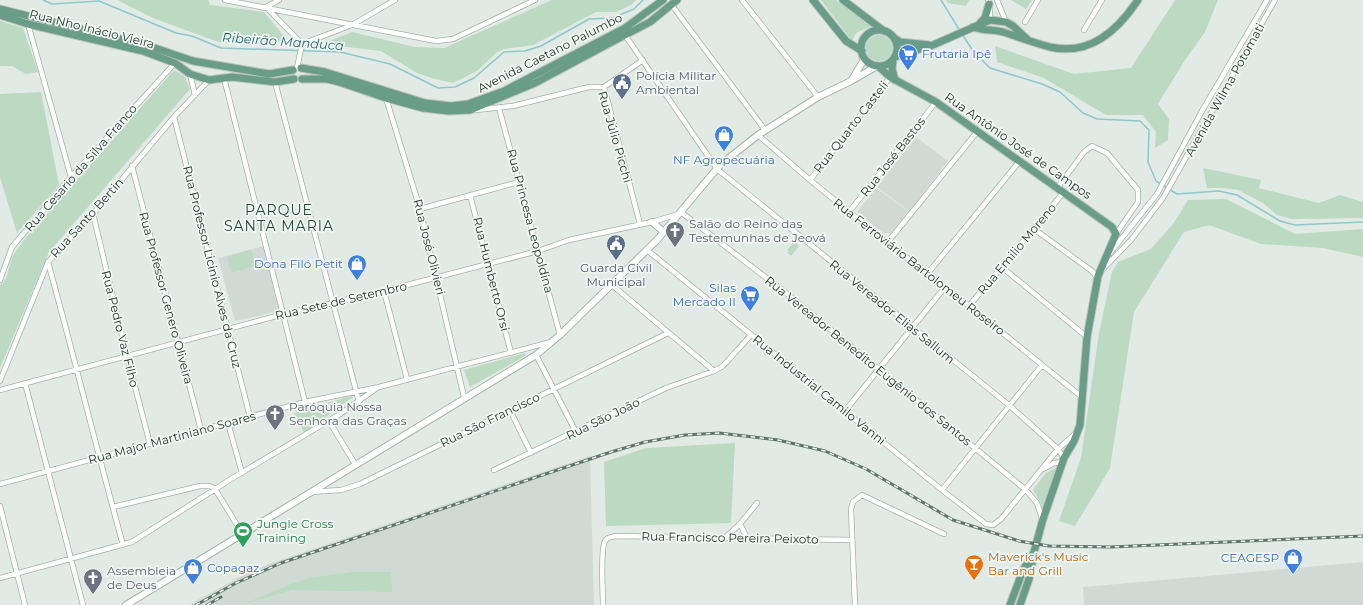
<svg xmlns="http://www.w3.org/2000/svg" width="1363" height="605" viewBox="0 0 1363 605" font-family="Montserrat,sans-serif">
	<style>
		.built { fill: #d0dad4 }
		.green { fill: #bcd9c1 }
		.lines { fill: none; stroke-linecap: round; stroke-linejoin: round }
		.stream { stroke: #8fc7ca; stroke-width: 1.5 }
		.street-casing { stroke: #a4b1ab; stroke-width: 6 }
		.secondary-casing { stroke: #a1b5ac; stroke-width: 8 }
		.primary-casing { stroke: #bdc4c1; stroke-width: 9 }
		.street { stroke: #fff; stroke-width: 4.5 }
		.secondary { stroke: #fff; stroke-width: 6 }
		.primary { stroke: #6a9c8a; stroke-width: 7 }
		.rail-casing { stroke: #5e756c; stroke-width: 3 }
		.rail { stroke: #f2f7f4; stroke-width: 1.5; stroke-dasharray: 4.5; stroke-linecap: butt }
		.labels { text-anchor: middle; stroke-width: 3.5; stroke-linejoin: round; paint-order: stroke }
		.street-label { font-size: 12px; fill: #233931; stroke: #f2f7f4 }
		.shop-label { font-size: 12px; fill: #366cbe; stroke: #f2f7f4; text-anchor: end }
		.service-label { font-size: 12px; fill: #4e5e75; stroke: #f2f7f4; text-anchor: start }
		.worship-label { font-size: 12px; fill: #5b616d; stroke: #f2f7f4; text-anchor: start }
		.leisure-label { font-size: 12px; fill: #27864d; stroke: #f2f7f4; text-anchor: start }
		.food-label { font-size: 12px; fill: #c56008; stroke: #f2f7f4; text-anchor: start }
		.water-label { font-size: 13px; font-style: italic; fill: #246a6f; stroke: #f2f7f4 }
		.quarter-label { font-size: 14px; letter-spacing: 1px; fill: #21493c; stroke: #f2f7f4 }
	</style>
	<rect width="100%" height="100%" fill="#e1eae5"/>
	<!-- built -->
	<path class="built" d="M916,137L948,161L909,211L877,187Z
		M876,188L908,211L891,233H883L857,212Z
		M264,246L279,311L235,321L218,258Z
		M590,456L594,605H189L241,576L274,562Z
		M1363,562V605H1084L1083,587Z"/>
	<!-- green -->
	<path class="green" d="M117,0H208L210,5L264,12L288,41L221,43L153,18Z
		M552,0H636L631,5L616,12H596L533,45L504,49L496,53L477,71L453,83L435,79L417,73L381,51L322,44L352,32L415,47L444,48Z
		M821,0H836L871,26L856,33L852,41Z
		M946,0H969L966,6L948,3Z
		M1011,0H1032L1026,9Z
		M1175,0H1218L1205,32L1185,60L1158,104L1169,119L1168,140L1155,148L1156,132L1143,115H1106L1044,78L997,62L995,46L1074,74L1131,68Z
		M0,21L23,28L38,72L26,74L12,66H0Z
		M866 48a13 13 0 1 1 26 0a13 13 0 1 1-26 0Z
		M174,70L185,77L190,89L49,252L0,368V285L6,279L12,257L23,241Z
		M41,92L59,185L17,233L0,177V94Z
		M1203,168L1261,180L1259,188L1319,203L1340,195L1363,202V218L1292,219L1277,215L1263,203L1238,190L1225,188H1207Z
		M1226,199L1295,234L1363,229V257L1323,248L1261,244L1209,225L1184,232L1134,312L1110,468L1075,526L1059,521L1081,458L1099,333L1112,272L1118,262L1151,249L1173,224L1188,200Z
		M794,242L799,246L791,256L787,253L789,251L787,250Z
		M251,250L256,266L231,273L227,257Z
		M525,353V356L470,387L464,370Z
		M351,396L353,397L304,433L294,413Z
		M735,443L731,523L606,526L604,462L646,448Z
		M1057,467L1043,509L1040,501L1033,490L1045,474Z
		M353,572H391L392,592L291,590L242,605L291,584L309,578Z"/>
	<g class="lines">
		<!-- stream -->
		<path class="stream" d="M43,0L52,4L99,1L176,33L192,36L221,48L340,52L390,64L438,88L455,87L474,78L504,52L525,51L541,46L589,19L612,18L634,9L643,0
			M941,0L960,31
			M962,34L973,51L990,68L1042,84L1060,92L1083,113L1097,119L1140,121L1149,130L1148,162L1156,181L1177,194L1219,191L1237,195L1280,221L1295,225L1363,222"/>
		<!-- street casing -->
		<g class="street-casing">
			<path id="street" d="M225,0L436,41L453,39L535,0
				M279,0L266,7L302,44
				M742,0L818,97
				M988,0L990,13V20
				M997,0L1006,22
				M671,4L765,130
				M1025,22L1038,0
				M28,24L71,177
				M1084,30L1102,0
				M625,35L717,169L1010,406L1058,449L1064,458
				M302,44L352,25L395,0
				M297,68L302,44
				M190,74L195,95
				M224,78L305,402
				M275,82L359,402
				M604,87L643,60
				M386,98L420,209L464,397
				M499,108L560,335
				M476,110L513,106L589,87H604L640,224
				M174,117L250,417
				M758,135L810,180L887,243L928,273L1082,397
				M132,166L201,430
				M810,180L891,76
				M1058,187L1084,152L1092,146L1107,153L1138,190V202L1116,234
				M470,195L511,353
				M420,209L519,182
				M849,212L936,102
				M93,214L127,356L150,444
				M1034,229L1092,271L1098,279
				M887,243L977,132
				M647,250L942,490L986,524L993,525L1001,519L1058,449L1076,433
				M1110,253L1157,194L1202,111L1267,0
				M48,262C74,356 97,451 123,545
				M1003,268L1087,337
				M1102,270L1131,240L1163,198L1275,0
				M928,273L1019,162
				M0,280L12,247L71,177L175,63
				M612,285L714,371
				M384,291L407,379
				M969,306L1064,192
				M536,355L576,432
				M0,381L48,262L93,214L174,117L209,80
				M25,383L83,605
				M0,390L284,314L384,291L538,251L569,240L652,222L682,213L786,293L1026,490L1037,503L1042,518
				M510,410L531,453
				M845,411L945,287
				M329,421L355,464
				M228,423L242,473
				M494,470L666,388L714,371L723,366L751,335
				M1041,470L1054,463L1063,462
				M0,484L305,402L379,387L551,342
				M942,490L1042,365
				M311,492L341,490L360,484L668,333
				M0,506L25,605
				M113,507L200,486H210L215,489L242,533
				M740,524L757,503
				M726,537L740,524L747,538
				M0,578L132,542L231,479L340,414L377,388
				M603,605C603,593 600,550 605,541C607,537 612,537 616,536L852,540
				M855,605L851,509L853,502L862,495L944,534"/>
		</g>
		<!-- secondary casing -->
		<g class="secondary-casing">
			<path id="secondary" d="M851,81L865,58
				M652,222L664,232
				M126,605L536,355L560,335L657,240L720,165L758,135L818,97L851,81L877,66"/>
		</g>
		<!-- primary casing -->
		<g class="primary-casing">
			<path id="primary" d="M813,0L846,41L862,51
				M843,0L884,31
				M0,9L149,46L193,61L269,74L293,70
				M0,15L28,24L143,51L175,63L190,74L209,80L232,77L275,82L294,79
				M980,23L985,18L989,4
				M973,27C983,31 993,29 1003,32C1019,37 1034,43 1050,47C1090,56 1117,31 1138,0
				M861 48a18 18 0 1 1 36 0a18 18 0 1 1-36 0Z
				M894,38L900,42L929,45
				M895,57L933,45L990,20L1006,22L1013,26L1027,39
				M893,60L892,69L895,80
				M878,66L890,77L936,102L1112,227L1116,234L1098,276L1087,337L1080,425L1074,441L1064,458L1043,519L1034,552L1023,570L1010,605
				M301,68L325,72L425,103L451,106L468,104L504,91L625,28L663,0
				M302,79H327L339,82L386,98L423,108L448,111L470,110L535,83L625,35L650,22L677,0
				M1020,605L1029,579L1034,554"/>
		</g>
		<!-- street -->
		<use href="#street" class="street"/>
		<!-- secondary -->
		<use href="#secondary" class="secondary"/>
		<!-- primary -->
		<use href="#primary" class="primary"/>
		<!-- rail casing -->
		<g class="rail-casing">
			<path id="rail" d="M196,605L236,583L281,563L611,452L645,442L685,435L719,433L778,440L825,451L866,469L953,520L1019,541L1049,546L1111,547L1363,536
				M207,605L221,597"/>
		</g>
		<!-- rail -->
		<use href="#rail" class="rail"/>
	</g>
	<!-- icons -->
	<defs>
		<g id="supermarket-pin" transform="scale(1)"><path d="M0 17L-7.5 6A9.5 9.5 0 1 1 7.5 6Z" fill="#3f7fe0" stroke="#f2f7f4"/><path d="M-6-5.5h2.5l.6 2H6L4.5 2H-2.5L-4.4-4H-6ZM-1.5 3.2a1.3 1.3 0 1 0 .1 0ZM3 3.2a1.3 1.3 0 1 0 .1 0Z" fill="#fff"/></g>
		<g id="civic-pin" transform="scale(1)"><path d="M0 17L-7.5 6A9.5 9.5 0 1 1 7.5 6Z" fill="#5c6f8a" stroke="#f2f7f4"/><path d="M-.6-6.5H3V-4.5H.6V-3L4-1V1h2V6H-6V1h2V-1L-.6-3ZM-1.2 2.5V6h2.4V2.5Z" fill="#fff"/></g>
		<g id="shop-pin" transform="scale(1)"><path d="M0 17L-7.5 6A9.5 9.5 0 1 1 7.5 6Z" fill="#3f7fe0" stroke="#f2f7f4"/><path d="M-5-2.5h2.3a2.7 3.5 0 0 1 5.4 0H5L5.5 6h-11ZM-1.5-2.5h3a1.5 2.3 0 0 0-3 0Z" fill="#fff"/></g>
		<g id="church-pin" transform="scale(1)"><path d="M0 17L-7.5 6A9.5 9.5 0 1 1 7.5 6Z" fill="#6b7280" stroke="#f2f7f4"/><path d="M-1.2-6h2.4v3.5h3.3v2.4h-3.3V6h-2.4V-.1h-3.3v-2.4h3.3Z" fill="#fff"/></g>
		<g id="stadium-pin" transform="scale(1)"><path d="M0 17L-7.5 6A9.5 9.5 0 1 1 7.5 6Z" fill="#2e9e5b" stroke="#f2f7f4"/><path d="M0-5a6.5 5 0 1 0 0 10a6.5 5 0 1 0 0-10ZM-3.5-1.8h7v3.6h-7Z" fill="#fff"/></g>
		<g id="bar-pin" transform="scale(1)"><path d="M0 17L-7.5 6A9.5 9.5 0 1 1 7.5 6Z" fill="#e8710a" stroke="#f2f7f4"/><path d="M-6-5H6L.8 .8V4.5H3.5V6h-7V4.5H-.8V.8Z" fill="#fff"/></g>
	</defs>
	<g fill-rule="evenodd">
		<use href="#supermarket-pin" x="908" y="54"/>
		<use href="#civic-pin" x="622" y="83"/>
		<use href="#shop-pin" x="724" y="135"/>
		<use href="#church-pin" x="675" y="231"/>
		<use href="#civic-pin" x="616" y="244"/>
		<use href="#shop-pin" x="357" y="264"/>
		<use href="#supermarket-pin" x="750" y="295"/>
		<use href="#church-pin" x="275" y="414"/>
		<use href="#stadium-pin" x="243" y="531"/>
		<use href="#shop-pin" x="1293" y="558"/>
		<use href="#bar-pin" x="974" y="564"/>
		<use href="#shop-pin" x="193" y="568"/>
		<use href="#church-pin" x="93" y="578"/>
	</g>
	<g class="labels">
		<!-- street labels -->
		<g class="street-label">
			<text transform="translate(92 29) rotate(14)" y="4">Rua Nho Inácio Vieira</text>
			<text transform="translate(550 53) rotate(-27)" y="4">Avenida Caetano Palumbo</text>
			<text transform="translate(1225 90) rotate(-61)" y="4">Avenida Wilma Potomati</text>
			<text transform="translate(851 127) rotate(-52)" y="4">Rua Quarto Casteli</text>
			<text transform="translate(615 137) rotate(74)" y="4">Rua Júlio Picchi</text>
			<text transform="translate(1018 146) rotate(35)" y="4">Rua Antônio José de Campos</text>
			<text transform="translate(893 157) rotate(-52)" y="4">Rua José Bastos</text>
			<text transform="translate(81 168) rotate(-49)" y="4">Rua Cesario da Silva Franco</text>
			<text transform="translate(87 218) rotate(-48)" y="4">Rua Santo Bertin</text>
			<text transform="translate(530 221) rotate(75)" y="4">Rua Princesa Leopoldina</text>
			<text transform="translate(429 247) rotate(76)" y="4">Rua José Olivieri</text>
			<text transform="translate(1017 249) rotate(-50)" y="4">Rua Emilio Moreno</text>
			<text transform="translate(212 267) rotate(76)" y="4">Rua Professor Licinio Alves da Cruz</text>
			<text transform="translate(919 267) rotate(38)" y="4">Rua Ferroviário Bartolomeu Roseiro</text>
			<text transform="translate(491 274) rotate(76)" y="4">Rua Humberto Orsi</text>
			<text transform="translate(166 298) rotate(75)" y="4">Rua Professor Genero Oliveira</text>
			<text transform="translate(341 301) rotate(-13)" y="4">Rua Sete de Setembro</text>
			<text transform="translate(892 312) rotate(39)" y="4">Rua Vereador Elias Sallum</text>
			<text transform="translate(120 329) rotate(76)" y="4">Rua Pedro Vaz Filho</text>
			<text transform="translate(868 361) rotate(39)" y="4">Rua Vereador Benedito Eugênio dos Santos</text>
			<text transform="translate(819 390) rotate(39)" y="4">Rua Industrial Camilo Vanni</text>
			<text transform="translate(603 419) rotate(-26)" y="4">Rua São João</text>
			<text transform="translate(490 420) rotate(-26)" y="4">Rua São Francisco</text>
			<text transform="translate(172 438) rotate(-15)" y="4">Rua Major Martiniano Soares</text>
			<text transform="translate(730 538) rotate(1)" y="4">Rua Francisco Pereira Peixoto</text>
		</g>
		<!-- shop labels -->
		<g class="shop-label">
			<text x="922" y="58" text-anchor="start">Frutaria Ipê</text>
			<text x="724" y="164" text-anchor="middle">NF Agropecuária</text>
			<text x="343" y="268">Dona Filó Petit</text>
			<text x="736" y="292">Silas<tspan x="736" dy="14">Mercado II</tspan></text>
			<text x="1279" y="562">CEAGESP</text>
			<text x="207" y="572" text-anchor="start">Copagaz</text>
		</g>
		<!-- service labels -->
		<g class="service-label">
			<text x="636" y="80">Polícia Militar<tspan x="636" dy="14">Ambiental</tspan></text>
			<text x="616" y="272" text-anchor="middle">Guarda Civil<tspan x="616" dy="14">Municipal</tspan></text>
		</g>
		<!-- worship labels -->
		<g class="worship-label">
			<text x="689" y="228">Salão do Reino das<tspan x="689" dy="14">Testemunhas de Jeová</tspan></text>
			<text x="289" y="411">Paróquia Nossa<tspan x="289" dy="14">Senhora das Graças</tspan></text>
			<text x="107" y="575">Assembleia<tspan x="107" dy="14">de Deus</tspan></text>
		</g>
		<!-- leisure labels -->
		<g class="leisure-label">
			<text x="257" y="528">Jungle Cross<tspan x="257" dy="14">Training</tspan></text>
		</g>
		<!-- food labels -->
		<g class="food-label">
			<text x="988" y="561">Maverick's Music<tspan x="988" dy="14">Bar and Grill</tspan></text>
		</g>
		<!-- water labels -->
		<g class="water-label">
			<text transform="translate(283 41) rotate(4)" y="5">Ribeirão Manduca</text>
		</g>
		<!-- quarter labels -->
		<g class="quarter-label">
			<text x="279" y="215">PARQUE<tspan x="279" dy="16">SANTA MARIA</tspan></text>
		</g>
	</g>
</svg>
